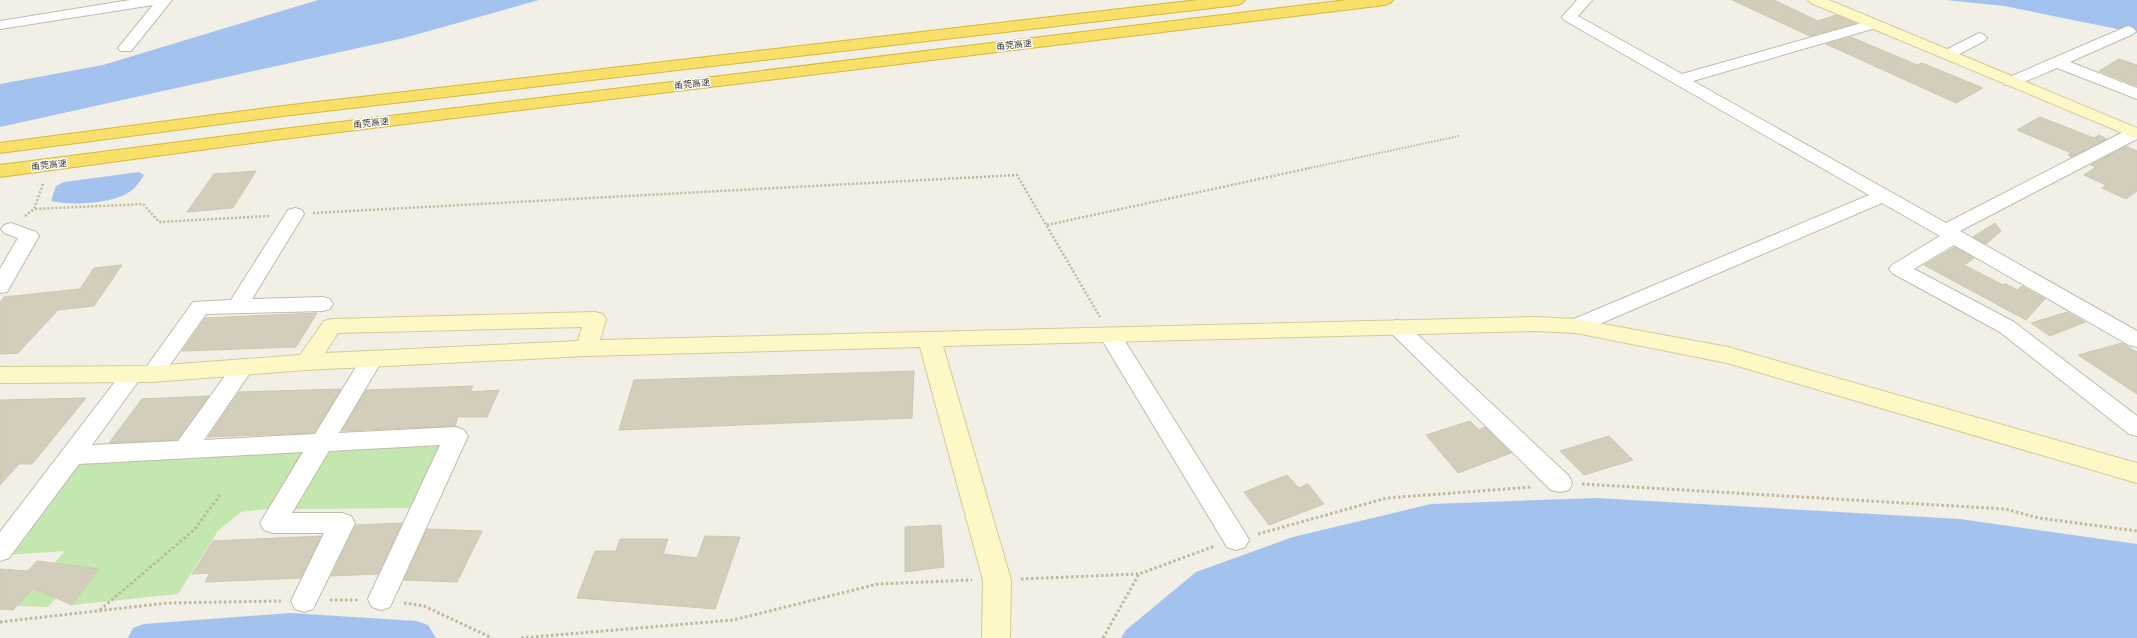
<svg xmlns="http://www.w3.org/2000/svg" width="2137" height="638" viewBox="0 0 2137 638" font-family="Figtree,'Noto Sans SC',sans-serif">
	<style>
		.green { fill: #c4e6af }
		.water { fill: #a3c3ee }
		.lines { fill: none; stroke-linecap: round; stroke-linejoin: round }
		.canal { fill: #a3c3ee; fill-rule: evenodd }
		.building { fill: #d3cebb; stroke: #cec7af }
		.street-casing { stroke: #c0bcab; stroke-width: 2 }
		.secondary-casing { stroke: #d1cb97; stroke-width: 2 }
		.highway-casing { stroke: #d8b739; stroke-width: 2 }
		.path-far2 { stroke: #bfb89a; stroke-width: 2; stroke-dasharray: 1.5 1.5; stroke-linecap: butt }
		.path-far1 { stroke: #bfb89a; stroke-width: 2.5; stroke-dasharray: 2 2; stroke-linecap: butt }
		.path { stroke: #bfb89a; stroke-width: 3; stroke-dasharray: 2.5 2.5; stroke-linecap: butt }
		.street { fill: #fff; fill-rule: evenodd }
		.secondary { fill: #fdf8c5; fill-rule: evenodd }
		.highway { fill: #f9e069; fill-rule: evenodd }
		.labels { text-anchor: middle; stroke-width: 3; stroke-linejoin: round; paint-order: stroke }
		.far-street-label { font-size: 9px; fill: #454135; stroke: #fff }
	</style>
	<rect width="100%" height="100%" fill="#f2f0e6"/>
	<!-- green -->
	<path class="green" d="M444,443L415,508L288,509L324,447Z
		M309,447L276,508L241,512L218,531L178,594L72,605L99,570L84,567L48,607L16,606L65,551L5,555L79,461Z"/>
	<!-- water -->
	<path class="water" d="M318,0H539L404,38L0,127V84L103,65Z
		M1946,0H2137V33L2004,6Z
		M139,172L144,175C141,180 137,186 132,190C116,204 71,206 51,201L56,186L64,182Z
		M1596,498L1960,519L2137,544V638H1121L1126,630L1196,572L1293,537L1431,504Z"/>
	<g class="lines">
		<!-- canal -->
		<path class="canal" d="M290,613L417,621L428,625L436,638H128L133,628L144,624Z"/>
	</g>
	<!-- building -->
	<path class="building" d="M1732,0H1774L1818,21L1836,15L1856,23L1810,36Z
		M1851,37L1917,65L1922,63L1983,88L1956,103L1826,44Z
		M2119,59L2137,65V86L2099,71Z
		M2040,117L2094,138L2099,135L2107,139L2071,157L2068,155L2071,153L2017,130Z
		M2126,146L2137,151V191L2126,199L2102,188L2106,185L2084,175L2096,167L2091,165Z
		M256,171L233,208L187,212L214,174Z
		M1995,223L2001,231L1986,244L1973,237Z
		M1955,247L1974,258L1964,265L2003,285L2006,284L2017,290L2022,286L2045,299L2026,320L1924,265Z
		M122,265L94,306L58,310L18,353L0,354V303L4,297L80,289L94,268Z
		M2067,312L2085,322L2050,336L2031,323Z
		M317,313L296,347L182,351L205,318Z
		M2122,343L2137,352V394L2078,355Z
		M914,371L912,418L619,430L634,380Z
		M473,386L470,392L499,390L487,417H458L455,426L342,431L366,390Z
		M341,389L314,433L208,437L239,392Z
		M209,396L177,440L109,443L142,399Z
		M86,398L32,464H19L0,485V400Z
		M1470,421L1479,430L1485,427L1511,453L1458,473L1426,435Z
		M1609,436L1633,460L1584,475L1560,451Z
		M1287,475L1299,488L1308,484L1324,504L1269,525L1244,492Z
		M402,523L378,574L331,576L356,525Z
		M941,525L944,567L905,572V527Z
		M427,529L482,531L457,582L404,580Z
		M321,536L301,578L205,582L210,573L192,574L213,541Z
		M705,536L740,537L715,609L577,598L595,551H616L620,539H668L663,554L697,558Z
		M37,561L99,569L72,605L33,588L13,610L0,609V569L28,571Z"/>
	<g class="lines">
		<!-- street casing -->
		<g class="street-casing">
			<path id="street" d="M130,0H172L131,51H121L118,48L153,5L0,29V21Z
				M1577,0H1592L1578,16L1682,74L1869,21H1879L1881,24L1879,27L1693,81L1946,223L2129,129L2137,128V139L1960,231L2137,331V347L2129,345L1954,245L1914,269L2014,322L2137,416V436L2129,434L2000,332L1892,273L1889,269L1892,265L1940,236L1882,203L1583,331L1576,333L1569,331L1565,326L1569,321L1869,195L1564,20L1562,17Z
				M2128,26L2133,28L2136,31L2133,34L2070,62L2137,88V99L2057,68L2017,85H2005L2003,82L2005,79Z
				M1979,33L1984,35L1987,38L1984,41L1952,58H1942L1939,55L1942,52Z
				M295,208L302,210L304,214L252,299L323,297L330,299L333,304L330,309L323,311L206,314L160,379L152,382L144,379L142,376L92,445L178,441L235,362L243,359L251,362L254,367L204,440L315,434L364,354L372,352L380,354L383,359L339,433L456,427L464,430L468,436L390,607L381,610L372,607L368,599L440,445L329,451L292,513H342L351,516L355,523L313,609L304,612L295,609L291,601L324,533H273L264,530L260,523L303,452L79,464L9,558L0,561V532L124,370L132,367L140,370L142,373L193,302L231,300L288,210Z
				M11,223L36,232L39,236L7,292L0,293V269L18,238L4,233L1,229L4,225Z
				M1397,320L1404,322L1569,476L1572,483L1569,490L1560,492L1551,490L1390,332L1386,327L1390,322Z
				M1110,328L1118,330L1245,533L1249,540L1245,547L1236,550L1227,547L1099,335L1102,330Z"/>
		</g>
		<!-- secondary casing -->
		<g class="secondary-casing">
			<path id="secondary" d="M1808,0H1829L2137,128V139L1811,3Z
				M595,312L603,314L606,319L600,340L1535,317L1576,319L1728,347L2137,463V483L1727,363L1576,333L1535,331L943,346L1011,580L1010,638H982L983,580L920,347L587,356L307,370L152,382L0,383V367L152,366L300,355L324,321L332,319ZM582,327L578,341L325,353L338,333Z"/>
		</g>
		<!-- highway casing -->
		<g class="highway-casing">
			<path id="highway" d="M1198,0H1245L1242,3L1237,5L283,116L0,153V143L283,106Z
				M1347,0H1393L1390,3L1385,5L274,140L0,177V165L274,130Z"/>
		</g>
		<!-- path-far2 -->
		<path class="path-far2" d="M1305,169L1459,136"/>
		<!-- path-far1 -->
		<path class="path-far1" d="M43,184L34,209L143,204L159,222L270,216
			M313,213L1017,175L1100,317
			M25,216L34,209
			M1047,225L1310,168"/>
		<!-- path -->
		<path class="path" d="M1582,484L2005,509L2039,518L2137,531
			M1258,534L1387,498L1532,487
			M1021,579L1138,574
			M330,600H359
			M404,603L424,606L492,638
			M100,610L194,530L220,495
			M0,622L167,603L281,601
			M521,638L733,620L878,584L972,580
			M1103,638L1139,574L1215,546"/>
		<!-- street -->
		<use href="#street" class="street"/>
		<!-- secondary -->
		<use href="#secondary" class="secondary"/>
		<!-- highway -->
		<use href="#highway" class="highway"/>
	</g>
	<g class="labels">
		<!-- far-street labels -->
		<g class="far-street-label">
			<text transform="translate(1014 45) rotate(-7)" y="3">甬莞高速</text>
			<text transform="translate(692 84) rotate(-7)" y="3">甬莞高速</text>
			<text transform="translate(371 123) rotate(-7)" y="3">甬莞高速</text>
			<text transform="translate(49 165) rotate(-7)" y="3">甬莞高速</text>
		</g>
	</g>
</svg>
